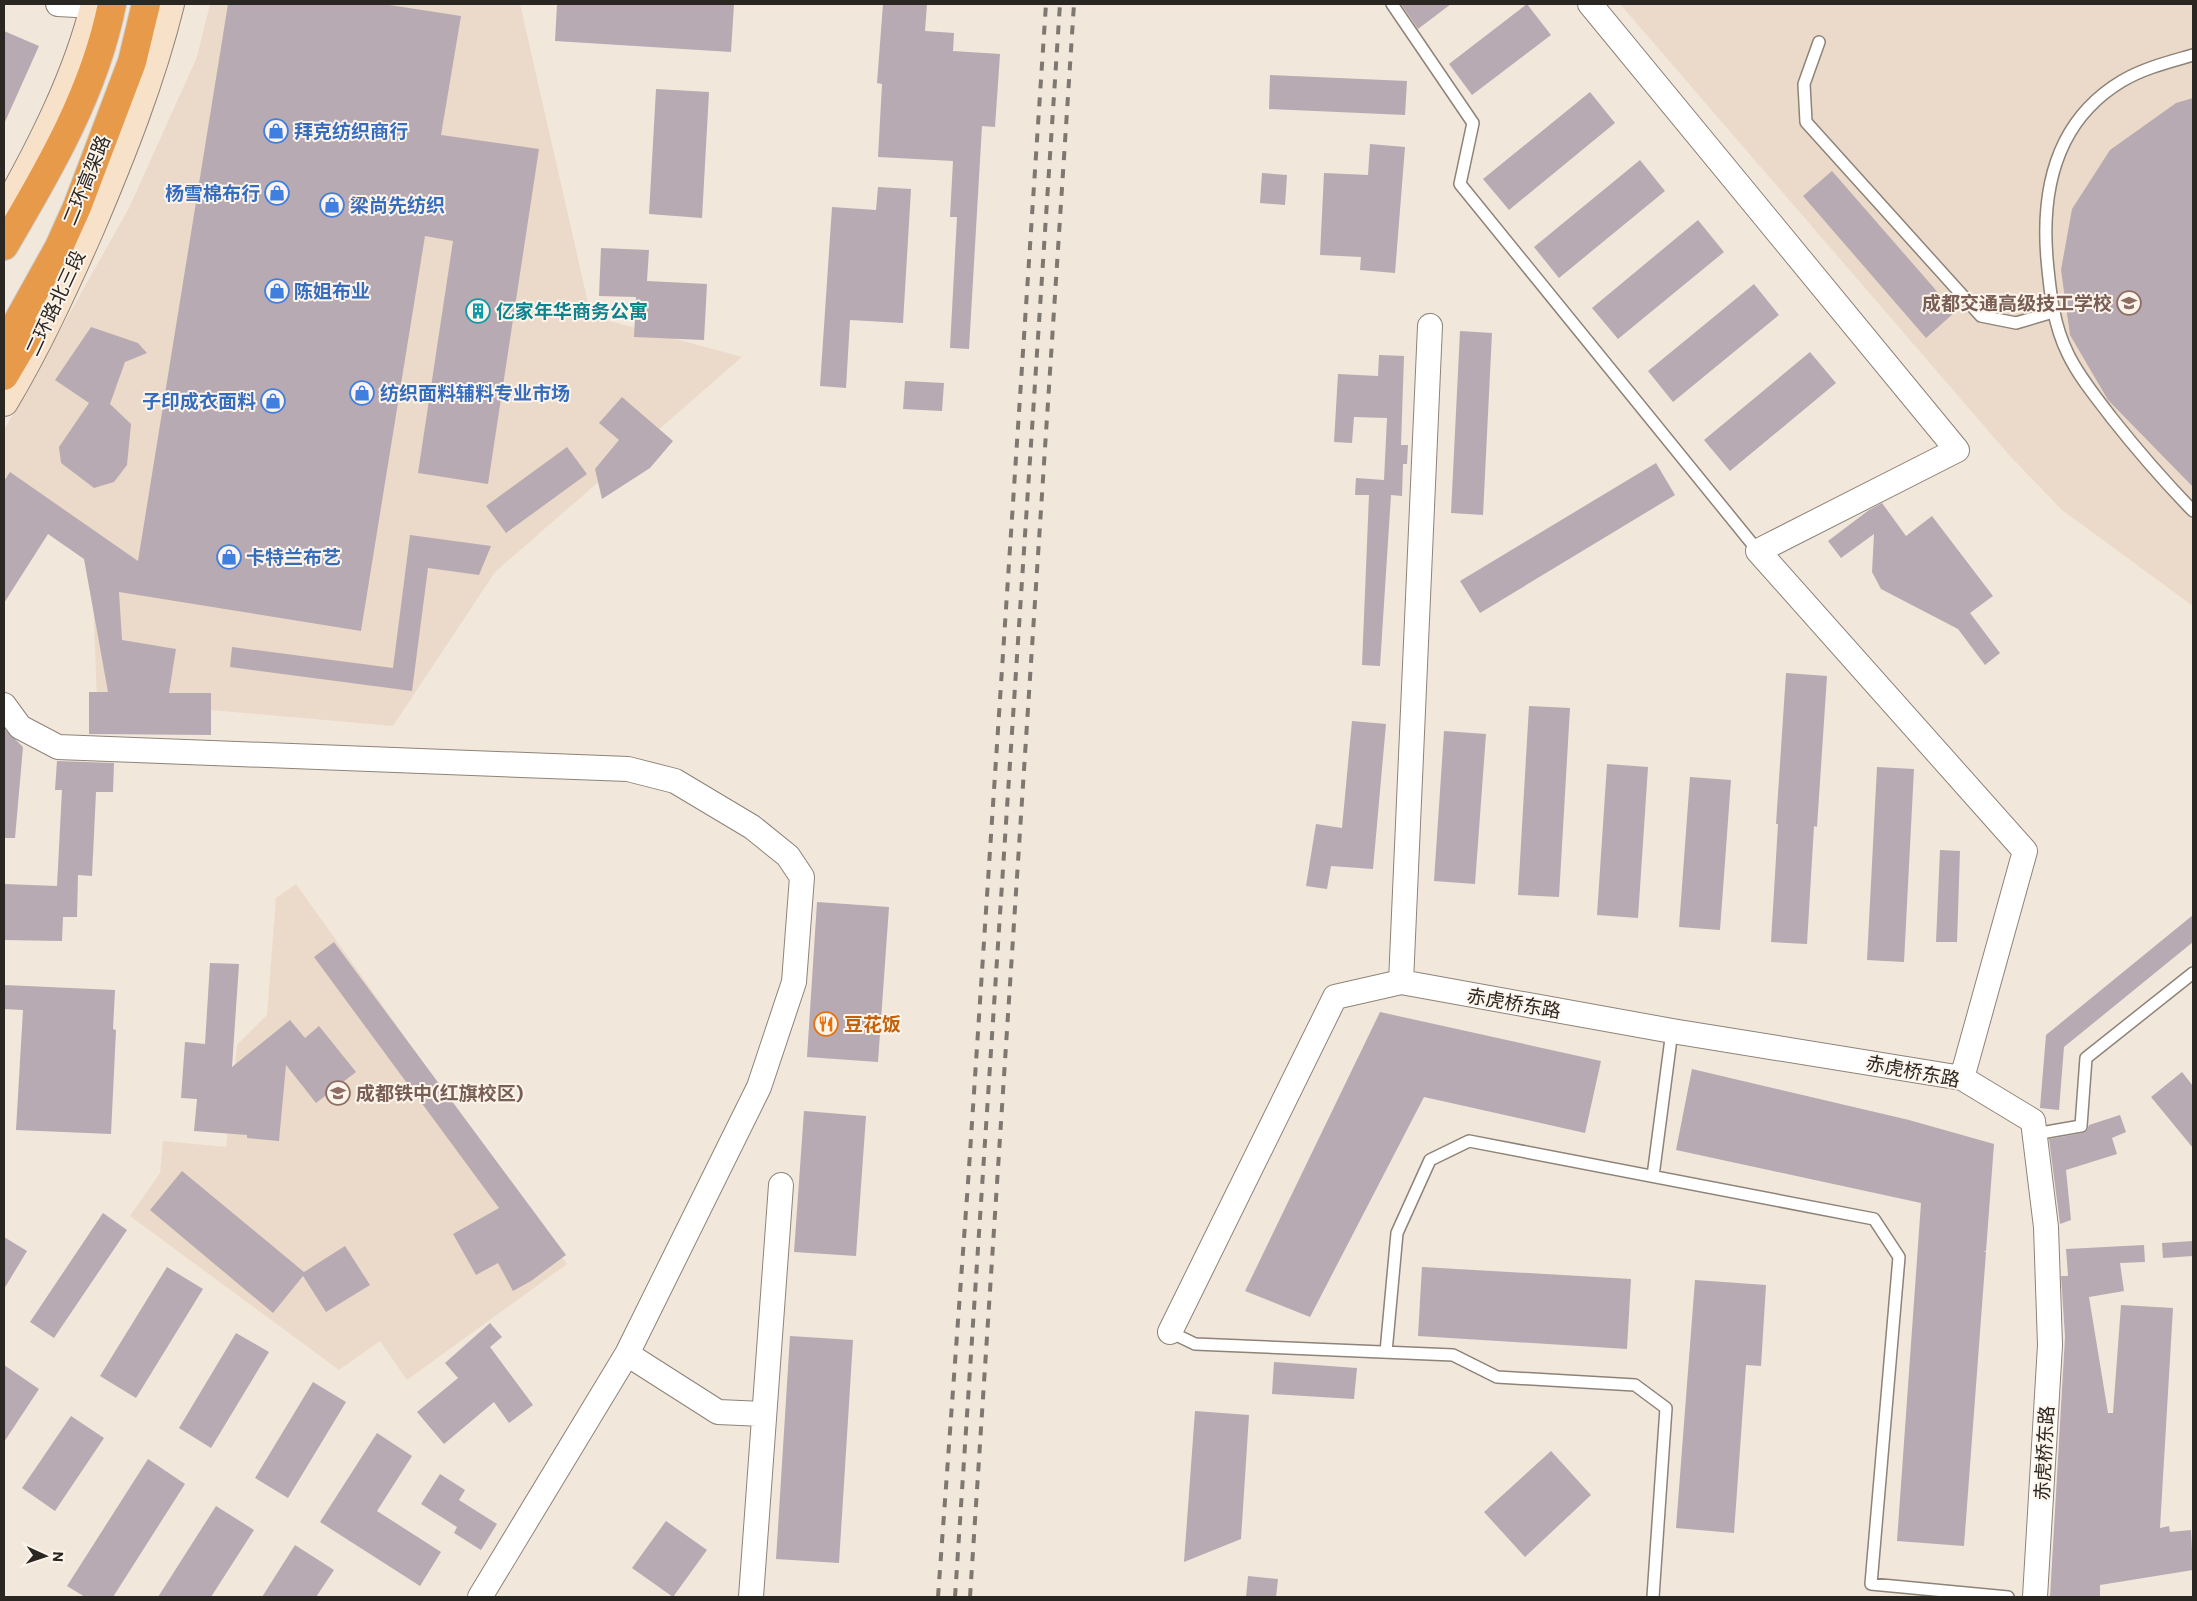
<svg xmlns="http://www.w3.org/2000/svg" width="2197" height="1601" viewBox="0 0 2197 1601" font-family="Commissioner,'Noto Sans SC',sans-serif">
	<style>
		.built { fill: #ebdac9 }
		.building { fill: #b8aab2 }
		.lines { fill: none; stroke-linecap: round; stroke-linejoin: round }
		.lane-casing { stroke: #8d8378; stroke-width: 14 }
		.street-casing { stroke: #8d8378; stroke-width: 26 }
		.secondary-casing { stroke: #8d8378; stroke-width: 30 }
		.highway-casing { stroke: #cccbca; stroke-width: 30 }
		.lane { stroke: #fff; stroke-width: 11 }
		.street { stroke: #fff; stroke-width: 24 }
		.secondary { stroke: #f8e1c9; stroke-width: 28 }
		.highway { stroke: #e69a4a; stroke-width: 28 }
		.rail { stroke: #7f7871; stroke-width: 4; stroke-dasharray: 9 9; stroke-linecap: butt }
		.labels { text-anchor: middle; stroke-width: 4; stroke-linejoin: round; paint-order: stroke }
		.shop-label { font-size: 19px; font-weight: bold; fill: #366cbe; stroke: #fdf4eb; text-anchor: start }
		.street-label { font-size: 19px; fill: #2a2622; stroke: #fdf4eb }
		.education-label { font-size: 19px; font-weight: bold; fill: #785e54; stroke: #fdf4eb; text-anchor: end }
		.culture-label { font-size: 19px; font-weight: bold; fill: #0d838f; stroke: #fdf4eb; text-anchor: start }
		.food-label { font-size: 19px; font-weight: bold; fill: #c56008; stroke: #fdf4eb; text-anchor: start }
	</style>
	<rect width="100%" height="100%" fill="#f2e7db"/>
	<!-- built -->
	<path class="built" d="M210,4H520L591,316L742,357L495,572L393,726L97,700L91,546L4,475V430L129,208L197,57Z
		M1620,4H2193V606L2062,510L2010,456Z
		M296,884L567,1264L407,1380L380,1341L339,1370L130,1216L160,1173L163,1141L226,1147L237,1045L267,1015L276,898Z"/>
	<!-- building -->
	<path class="building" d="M228,4H383L461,16L441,135L539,149L488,484L418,473L453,241L425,236L361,631L119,592L122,640L176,649L169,693H211V735L89,734V692H108L84,559L48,534L4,603V481L10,472L138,561Z
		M557,4H734L731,52L555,41Z
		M883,4H927L925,31L954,33L953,51L1000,54L995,127L982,126L969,349L950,348L957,217H950L953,161L878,157L882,84L877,83Z
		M1401,4H1451L1418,29Z
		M1527,4L1551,35L1472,95L1449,64Z
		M4,31L39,46L4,124Z
		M1270,75L1407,81L1405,115L1269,109Z
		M656,89L709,92L702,218L649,214Z
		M1590,92L1615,123L1509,210L1483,179Z
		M2193,98V487L2108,400L2070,335L2061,270L2072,209L2110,150L2176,103Z
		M1370,144L1405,147L1395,273L1360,270L1361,257L1320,255L1324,173L1368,175Z
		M1640,160L1665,191L1559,278L1534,247Z
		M1832,171L1955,312L1926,338L1803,196Z
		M1262,173L1287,175L1285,205L1260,203Z
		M878,187L911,189L903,323L850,320L846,388L820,386L832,207L876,210Z
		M1698,220L1724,252L1618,339L1592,308Z
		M601,248L649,250L647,281L707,284L704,340L634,337L636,297L599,296Z
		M1754,284L1779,315L1673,402L1648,371Z
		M91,327L138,343L147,353L125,362L110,404L131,424L127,465L114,482L94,488L61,463L59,447L89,403L55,380Z
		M1460,331L1492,333L1483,515L1451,513Z
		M1810,352L1836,383L1730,471L1704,440Z
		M1379,355L1404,356L1401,445H1408L1407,464H1403L1402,496L1391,495L1380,666L1362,665L1369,495H1355L1356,478L1384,480L1387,418L1354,417L1352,443L1334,442L1338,374L1378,376Z
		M905,381L944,383L942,411L903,409Z
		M622,397L673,441L650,468L602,499L595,469L619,440L599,423Z
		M567,447L587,474L506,533L486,506Z
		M1656,463L1675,495L1480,613L1460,581Z
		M1882,503L1906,536L1932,516L1993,596L1970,613L2000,653L1985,665L1958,629L1881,589L1872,572L1874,534L1841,558L1828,541L1869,510Z
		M410,535L491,546L479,575L428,568L412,691L230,667L232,647L393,668Z
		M1786,673L1827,676L1817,827L1814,826L1807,944L1771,942L1778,824H1776Z
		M1529,706L1570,708L1559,897L1518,895Z
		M1352,721L1386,724L1373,869L1331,866L1327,889L1306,886L1316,824L1342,828Z
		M4,728L23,747L15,838H4Z
		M1444,731L1486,734L1475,884L1434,881Z
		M57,761L114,763L113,792H96L92,876L78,875L77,917H63L62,941L4,940V884L57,886L62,790H55Z
		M1607,764L1648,767L1638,918L1597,915Z
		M1877,767L1914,769L1904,962L1867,960Z
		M1690,777L1731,780L1720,930L1679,927Z
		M1940,850L1960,851L1957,942H1936Z
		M817,902L889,907L878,1062L807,1057Z
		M2193,915V942L2064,1047L2059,1110L2040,1108L2046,1035Z
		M334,942L566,1255L531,1281L513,1291L498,1263L476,1275L453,1234L499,1208L314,957Z
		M210,963L239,964L232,1067L290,1020L305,1038L319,1026L356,1072L316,1103L286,1065L279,1141L247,1138V1135L194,1131L197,1099L181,1098L185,1042L205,1044Z
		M4,985L115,990L113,1029L116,1030L111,1134L16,1130L23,1010L4,1009Z
		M1380,1012L1601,1061L1585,1133L1424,1097L1310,1317L1245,1291Z
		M1692,1069L1909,1120L1994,1144L1986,1251L1983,1252H1986L1964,1546L1897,1541L1921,1203L1676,1150Z
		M2182,1072L2193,1086V1148L2151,1097Z
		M804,1111L866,1116L856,1256L794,1252Z
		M2120,1115L2126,1132L2112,1138L2117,1154L2066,1170L2071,1220L2060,1224L2049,1139L2083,1133L2087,1130L2089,1125Z
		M182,1171L304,1272L345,1246L370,1285L326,1312L303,1276L273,1313L150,1210Z
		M103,1213L127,1230L54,1338L30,1322Z
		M4,1237L27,1251L4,1289Z
		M2193,1241V1256L2163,1258L2162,1243Z
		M2144,1245L2145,1262L2120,1263L2124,1291L2089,1297L2108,1413H2113L2121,1305L2173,1308L2160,1528L2169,1526L2170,1532L2191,1530L2193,1570L2100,1585V1597H2050L2065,1337L2061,1276H2068L2066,1249Z
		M167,1267L203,1289L136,1398L100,1376Z
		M1422,1267L1631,1279L1627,1349L1418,1336Z
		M1695,1280L1766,1285L1761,1366L1746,1365L1734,1533L1676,1528Z
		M490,1323L502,1337L490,1347L533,1405L509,1423L494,1402L444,1444L417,1412L458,1378L445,1363Z
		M236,1333L269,1352L211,1448L179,1428Z
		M790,1336L853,1340L839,1563L776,1559Z
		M1274,1362L1357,1368L1354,1399L1272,1394Z
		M4,1365L39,1389L4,1442Z
		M313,1382L346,1402L288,1498L255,1478Z
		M1195,1411L1249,1415L1241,1539L1184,1562Z
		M71,1416L104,1438L55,1511L22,1488Z
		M377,1433L412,1456L377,1511L441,1552L420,1586L320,1522Z
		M1551,1451L1591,1495L1525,1557L1484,1512Z
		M148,1459L185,1484L113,1597H85L67,1586Z
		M440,1474L465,1490L459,1500L497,1524L481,1550L454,1533L457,1527L421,1504Z
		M216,1506L254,1530L211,1597H158Z
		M666,1521L707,1550L673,1597L632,1568Z
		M295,1545L334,1570L316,1597H262Z
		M1248,1576L1278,1579L1276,1597H1246Z"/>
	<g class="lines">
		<!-- lane casing -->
		<g class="lane-casing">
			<path id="lane" d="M1392,4L1473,123L1460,184L1758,551
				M1819,42L1804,84L1806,122L1981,316L2016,323L2053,312
				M2193,55C2169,62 2144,68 2122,81C2057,120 2041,187 2047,259C2050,291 2053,324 2068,354C2079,377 2096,397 2111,417C2137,450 2164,481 2193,511
				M2035,1134L2081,1126L2086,1058L2193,973
				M1653,1176L1672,1031
				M1170,1332L1195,1344L1453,1355L1497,1377L1635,1385L1666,1408L1653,1597
				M1386,1352L1397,1233L1430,1160L1469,1141L1874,1219L1899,1257L1871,1584L2008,1597"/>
		</g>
		<!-- street casing -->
		<g class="street-casing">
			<path id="street" d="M58,4L95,6
				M1590,4L1957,450L1758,551L2025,851L1962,1078
				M4,705L20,727L58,747L628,769L675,781L752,827L788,856L802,877L794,982L759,1087L627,1354L480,1597
				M1401,982L1430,326
				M1170,1332L1335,997L1401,982L1672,1031L1962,1078L2033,1121L2046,1227L2050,1345L2035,1597
				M627,1354L718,1412L763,1414
				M751,1597L781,1185"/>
		</g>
		<!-- secondary casing -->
		<g class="secondary-casing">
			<path id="secondary" d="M4,213C41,147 77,77 95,4
				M4,402C37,347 64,288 90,229C121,156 151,81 170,4"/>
		</g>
		<!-- highway casing -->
		<g class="highway-casing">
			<path id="highway" d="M4,246C49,170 95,91 112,4
				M4,346L59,247L77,207L132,62L146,4
				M4,376L30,332"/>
		</g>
		<!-- lane -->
		<use href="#lane" class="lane"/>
		<!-- street -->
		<use href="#street" class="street"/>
		<!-- secondary -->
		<use href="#secondary" class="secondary"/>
		<!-- highway -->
		<use href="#highway" class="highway"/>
		<!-- rail -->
		<path class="rail" d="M938,1597L968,1183L1046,4
			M955,1597L1060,4
			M970,1597L1074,4"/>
	</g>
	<!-- icons -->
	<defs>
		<g id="shop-ring" transform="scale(1.25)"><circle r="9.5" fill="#fdf4eb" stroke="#3f7fe0" stroke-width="1.5"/><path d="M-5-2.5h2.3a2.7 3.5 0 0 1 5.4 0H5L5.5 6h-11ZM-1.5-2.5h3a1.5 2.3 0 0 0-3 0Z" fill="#3f7fe0"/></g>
		<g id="school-ring" transform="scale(1.25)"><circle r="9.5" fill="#fdf4eb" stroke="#8d6e63" stroke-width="1.5"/><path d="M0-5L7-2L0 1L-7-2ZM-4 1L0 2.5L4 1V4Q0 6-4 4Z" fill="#8d6e63"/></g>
		<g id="building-ring" transform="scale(1.25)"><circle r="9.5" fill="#fdf4eb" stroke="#0f9aa8" stroke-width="1.5"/><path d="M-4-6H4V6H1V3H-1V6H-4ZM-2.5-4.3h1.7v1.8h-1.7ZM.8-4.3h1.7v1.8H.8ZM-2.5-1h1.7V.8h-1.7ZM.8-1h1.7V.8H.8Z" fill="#0f9aa8"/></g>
		<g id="restaurant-ring" transform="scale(1.25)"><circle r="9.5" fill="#fdf4eb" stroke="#e8710a" stroke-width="1.5"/><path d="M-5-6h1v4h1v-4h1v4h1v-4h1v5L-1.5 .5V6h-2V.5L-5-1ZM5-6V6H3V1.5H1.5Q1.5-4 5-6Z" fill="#e8710a"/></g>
	</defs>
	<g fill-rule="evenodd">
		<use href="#shop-ring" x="276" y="131"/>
		<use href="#shop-ring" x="277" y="193"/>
		<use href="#shop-ring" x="332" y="205"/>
		<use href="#shop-ring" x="277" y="291"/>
		<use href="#school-ring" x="2129" y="303"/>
		<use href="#building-ring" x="478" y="311"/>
		<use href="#shop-ring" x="362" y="393"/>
		<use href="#shop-ring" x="273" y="401"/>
		<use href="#shop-ring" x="229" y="557"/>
		<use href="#restaurant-ring" x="826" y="1024"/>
		<use href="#school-ring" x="338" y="1093"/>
	</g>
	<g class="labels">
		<!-- shop labels -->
		<g class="shop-label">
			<text x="294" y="138">拜克纺织商行</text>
			<text x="260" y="200" text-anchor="end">杨雪棉布行</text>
			<text x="350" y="212">梁尚先纺织</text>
			<text x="294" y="298">陈姐布业</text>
			<text x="380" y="400">纺织面料辅料专业市场</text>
			<text x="256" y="408" text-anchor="end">子印成衣面料</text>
			<text x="246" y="564">卡特兰布艺</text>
		</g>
		<!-- street labels -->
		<g class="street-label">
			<text transform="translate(86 180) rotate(-68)" y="7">二环高架路</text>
			<text transform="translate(55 303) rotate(-65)" y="7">二环路北三段</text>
			<text transform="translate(1514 1003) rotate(10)" y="7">赤虎桥东路</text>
			<text transform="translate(1913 1071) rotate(11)" y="7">赤虎桥东路</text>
			<text transform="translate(2044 1453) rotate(-87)" y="7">赤虎桥东路</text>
		</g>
		<!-- education labels -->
		<g class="education-label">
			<text x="2112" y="310">成都交通高级技工学校</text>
			<text x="356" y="1100" text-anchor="start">成都铁中(红旗校区)</text>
		</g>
		<!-- culture labels -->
		<g class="culture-label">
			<text x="496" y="318">亿家年华商务公寓</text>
		</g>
		<!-- food labels -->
		<g class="food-label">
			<text x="844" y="1031">豆花饭</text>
		</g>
	</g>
	<!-- border -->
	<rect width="2197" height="1601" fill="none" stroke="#2a2622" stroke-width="10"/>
	<!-- north arrow -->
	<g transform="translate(45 1556) rotate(93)" stroke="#fdf4eb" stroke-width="4" paint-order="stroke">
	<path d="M0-4L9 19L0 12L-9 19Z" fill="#2a2622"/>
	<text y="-8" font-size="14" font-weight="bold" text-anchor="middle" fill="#2a2622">N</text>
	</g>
</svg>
